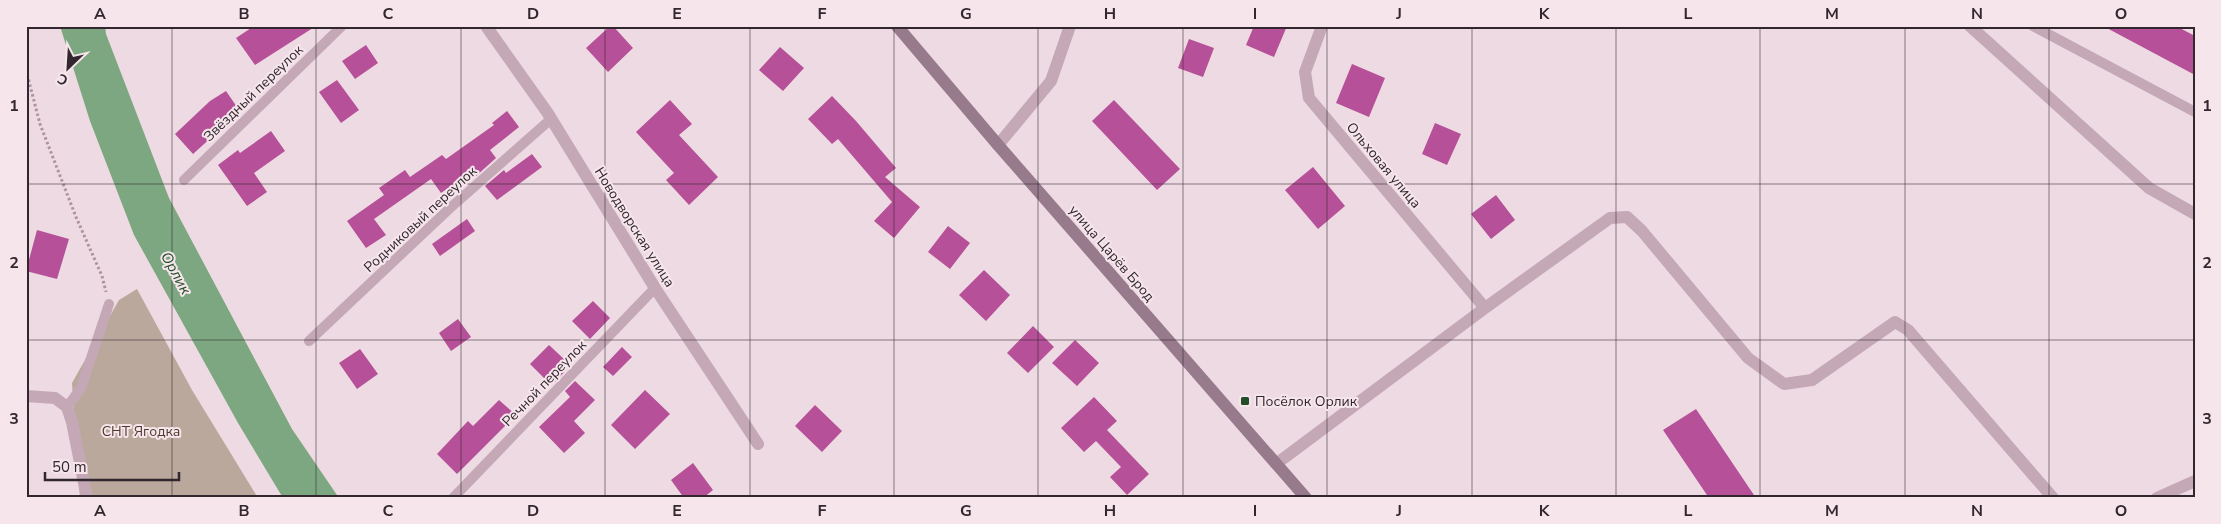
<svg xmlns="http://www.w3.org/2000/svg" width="2221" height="524" viewBox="0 0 2221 524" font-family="'Nunito Sans',sans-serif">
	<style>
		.green { fill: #bba89c }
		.water { fill: #7da781 }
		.building { fill: #b65098 }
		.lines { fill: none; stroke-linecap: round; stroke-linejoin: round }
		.path { stroke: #af92a1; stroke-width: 3; stroke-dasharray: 2.5 2.5; stroke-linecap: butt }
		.lane { stroke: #c4a8b6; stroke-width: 10 }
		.street { stroke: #c4a8b6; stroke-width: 12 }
		.secondary { stroke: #977a8b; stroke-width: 12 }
		.grid { fill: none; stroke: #32272e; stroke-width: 1; stroke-opacity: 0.55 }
		.poi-dot { fill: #224e27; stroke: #f6e6ec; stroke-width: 2 }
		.labels { text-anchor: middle; stroke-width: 4; stroke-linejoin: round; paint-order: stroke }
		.street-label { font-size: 14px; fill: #32272e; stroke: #f6e6ec }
		.poi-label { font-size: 14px; fill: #32272e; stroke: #f6e6ec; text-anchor: start }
		.park-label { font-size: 14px; fill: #4d3b2e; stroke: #f6e6ec }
		.water-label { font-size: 15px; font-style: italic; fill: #224e27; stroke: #f6e6ec }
		.neatline { fill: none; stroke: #32272e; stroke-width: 2 }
		.grid-label { font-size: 16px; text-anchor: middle; font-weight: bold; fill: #32272e }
	</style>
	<rect width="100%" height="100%" fill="#eedae2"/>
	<!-- green -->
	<path class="green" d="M137,289L192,390L258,498H80L72,383L119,300Z"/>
	<!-- water -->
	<path class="water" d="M60,26H105L106,34L169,198L292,429L339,498H283L238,423L134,235L90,121Z"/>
	<!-- building -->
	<path class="building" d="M254,26H316L255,65L236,38Z
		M610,26H613L633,48L608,72L586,48Z
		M1254,26H1287L1274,57L1246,45Z
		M2103,26H2176L2195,36V75Z
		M1189,39L1214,48L1203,77L1178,68Z
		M366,45L378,63L355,79L342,61Z
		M780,47L804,68L783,91L759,70Z
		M1352,64L1385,78L1369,117L1336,103Z
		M337,80L359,110L341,123L319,92Z
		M226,91L239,110L210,131L214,135L193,154L175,134L210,101Z
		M832,96L856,121L896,168L885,177L920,207L894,238L874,221L892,202L838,139L832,144L808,119Z
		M670,100L692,124L679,135L718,177L689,205L666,180L674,173L636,132Z
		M1114,100L1180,169L1157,190L1092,121Z
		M507,111L519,127L490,150L496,158L476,176L472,171L441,193L431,179L374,219L386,235L366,248L347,221L384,195L379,188L405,170L410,177L442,155L446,159L494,125L492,123Z
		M1435,123L1461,134L1447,165L1422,154Z
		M271,131L285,151L254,173L267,192L247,206L218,165L238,150L240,153Z
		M532,154L542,167L497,200L485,186L504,170L506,173Z
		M1313,167L1345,206L1318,229L1285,190Z
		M1496,195L1515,220L1491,239L1471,214Z
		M467,219L475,231L440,256L432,244Z
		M948,226L970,243L950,269L928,252Z
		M37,230L69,239L57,279L26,271Z
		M984,270L1010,295L986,321L959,295Z
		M593,301L610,318L590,339L572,321Z
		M458,319L471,337L451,351L439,333Z
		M1033,326L1054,347L1028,373L1007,353Z
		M1075,340L1099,363L1077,386L1052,363Z
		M549,345L565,360L560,366L565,371L555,382L549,376L546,380L530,364Z
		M622,347L632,357L613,376L603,367Z
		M360,349L378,374L357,389L339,363Z
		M575,381L595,400L574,421L585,433L564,453L539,427L570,397L565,391Z
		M645,390L670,414L635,449L611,425Z
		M1094,397L1117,421L1107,430L1149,474L1127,495L1110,477L1121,467L1096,441L1084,452L1061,428Z
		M499,400L516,415L457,474L437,454L468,421L473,426Z
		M815,405L842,431L822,452L795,426Z
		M1696,409L1756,498H1709L1663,430Z
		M693,463L713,490L703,498H684L671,480Z"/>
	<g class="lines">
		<!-- path -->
		<path class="path" d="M26,70L40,124L76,217L102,276L106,292"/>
		<!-- lane -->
		<path class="lane" d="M2033,26L2195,112
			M184,180L342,26
			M309,341L449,209L551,119
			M67,407L81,388L109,304
			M453,498L655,288"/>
		<!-- street -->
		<path class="street" d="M486,26L547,112L655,288L758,444
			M1322,26L1305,72L1309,98L1485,308
			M1970,26L2149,188L2195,214
			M998,145L1051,81L1070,26
			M26,396L55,398L67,407L72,422L87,498
			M1276,464L1485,308L1610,218L1627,217L1642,231L1748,358L1784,384L1812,380L1895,322L1908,330L2053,498
			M2157,498L2195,481"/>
		<!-- secondary -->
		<path class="secondary" d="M897,26L998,145L1306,498"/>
	</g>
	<!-- grid -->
	<path class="grid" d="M172,26V498M316,26V498M461,26V498M605,26V498M750,26V498M894,26V498M1038,26V498M1183,26V498M1327,26V498M1472,26V498M1616,26V498M1760,26V498M1905,26V498M2049,26V498M26,184H2195M26,340H2195"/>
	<!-- markers -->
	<rect class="poi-dot" x="1240" y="396" width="10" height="10" rx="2.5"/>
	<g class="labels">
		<!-- street labels -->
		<g class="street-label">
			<text transform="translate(253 93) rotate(-44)" y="5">Звёздный переулок</text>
			<text transform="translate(1384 165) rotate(50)" y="5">Ольховая улица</text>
			<text transform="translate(420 219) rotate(-43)" y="5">Родниковый переулок</text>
			<text transform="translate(635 227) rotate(58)" y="5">Новодворская улица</text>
			<text transform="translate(1112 253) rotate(49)" y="5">улица Царёв Брод</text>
			<text transform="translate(544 383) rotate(-46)" y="5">Речной переулок</text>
		</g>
		<!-- poi labels -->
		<g class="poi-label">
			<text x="1255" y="406">Посёлок Орлик</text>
		</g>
		<!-- park labels -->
		<g class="park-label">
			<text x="141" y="436">СНТ Ягодка</text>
		</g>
		<!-- water labels -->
		<g class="water-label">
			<text transform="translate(176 273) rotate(61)" y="5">Орлик</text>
		</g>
	</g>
	<!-- border -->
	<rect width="2221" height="524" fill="none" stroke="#f6e6ec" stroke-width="55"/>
	<!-- north arrow -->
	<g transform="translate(68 68) rotate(205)" stroke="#f6e6ec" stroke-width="4" paint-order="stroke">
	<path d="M0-4L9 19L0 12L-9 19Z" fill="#32272e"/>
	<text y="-8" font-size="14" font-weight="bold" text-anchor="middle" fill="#32272e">С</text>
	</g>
	<!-- scale -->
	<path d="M45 472v8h134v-8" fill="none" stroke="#32272e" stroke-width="2.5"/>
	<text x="52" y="472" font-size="15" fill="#32272e" stroke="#f6e6ec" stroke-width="4" paint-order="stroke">50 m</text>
	<rect x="28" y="28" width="2166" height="468" class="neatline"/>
	<g class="grid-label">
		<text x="100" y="19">A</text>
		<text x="244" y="19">B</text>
		<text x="388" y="19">C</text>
		<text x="533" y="19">D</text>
		<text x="677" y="19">E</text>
		<text x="822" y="19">F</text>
		<text x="966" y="19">G</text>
		<text x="1110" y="19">H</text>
		<text x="1255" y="19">I</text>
		<text x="1399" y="19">J</text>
		<text x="1544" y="19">K</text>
		<text x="1688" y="19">L</text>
		<text x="1832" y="19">M</text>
		<text x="1977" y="19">N</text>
		<text x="2121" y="19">O</text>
		<text x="14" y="111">1</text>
		<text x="2207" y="111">1</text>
		<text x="14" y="268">2</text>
		<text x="2207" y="268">2</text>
		<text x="14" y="424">3</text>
		<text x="2207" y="424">3</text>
		<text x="100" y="516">A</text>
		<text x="244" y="516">B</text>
		<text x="388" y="516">C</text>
		<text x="533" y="516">D</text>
		<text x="677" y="516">E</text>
		<text x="822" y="516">F</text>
		<text x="966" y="516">G</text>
		<text x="1110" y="516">H</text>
		<text x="1255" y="516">I</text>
		<text x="1399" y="516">J</text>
		<text x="1544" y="516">K</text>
		<text x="1688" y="516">L</text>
		<text x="1832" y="516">M</text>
		<text x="1977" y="516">N</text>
		<text x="2121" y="516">O</text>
	</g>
</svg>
